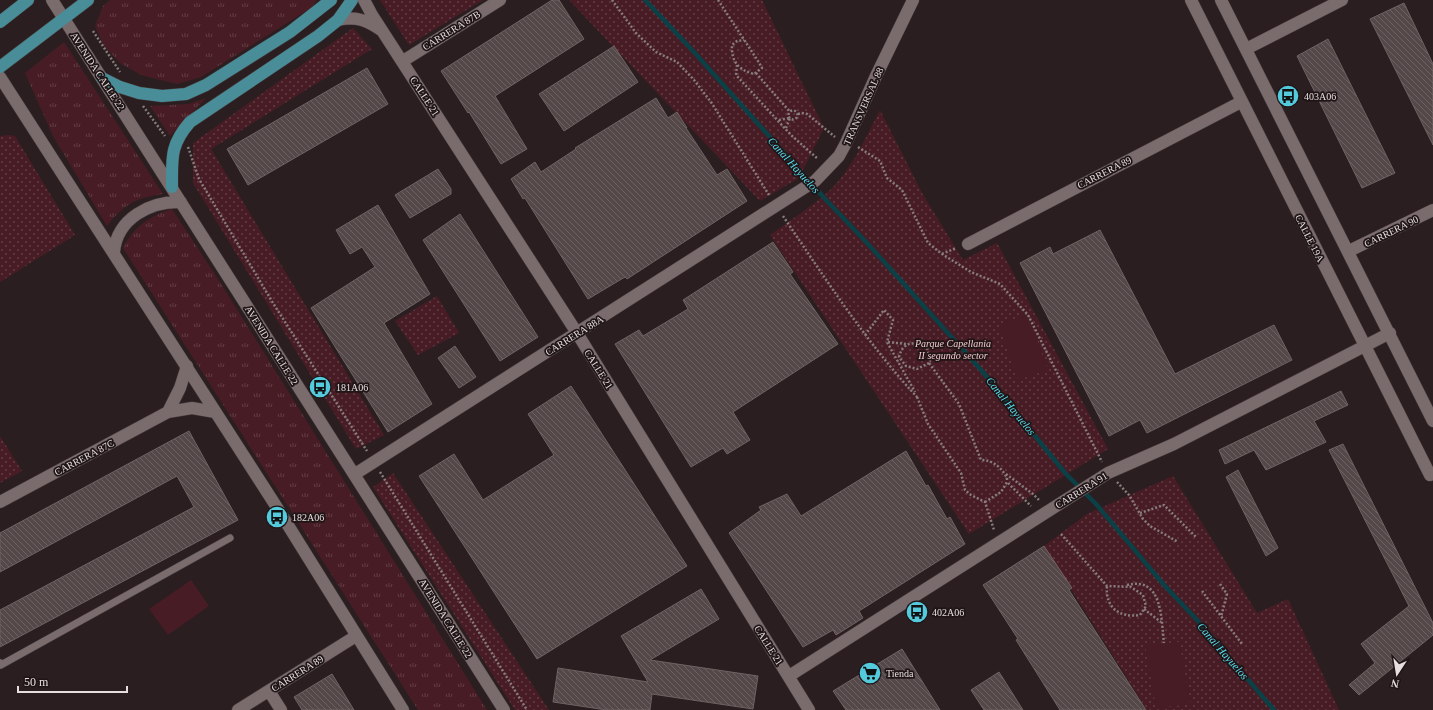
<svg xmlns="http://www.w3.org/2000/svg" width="1433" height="710" viewBox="0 0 1433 710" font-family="'Times New Roman',serif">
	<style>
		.grass { fill: url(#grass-tufts) }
		.park { fill: url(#park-dots) }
		.pitch { fill: #481c25 }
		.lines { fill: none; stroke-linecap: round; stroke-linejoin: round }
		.stream { stroke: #0c4047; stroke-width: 4.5 }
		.building { fill: url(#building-back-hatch); stroke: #706263 }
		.lane-casing { stroke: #453b3c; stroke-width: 8 }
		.street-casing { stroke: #453b3c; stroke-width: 13 }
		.secondary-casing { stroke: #453b3c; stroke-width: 13 }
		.primary-casing { stroke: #453b3c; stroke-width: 13 }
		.path { stroke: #877d7e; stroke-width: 2.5; stroke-dasharray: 2 2; stroke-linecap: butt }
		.lane { stroke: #7a6b6d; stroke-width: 7 }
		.street { stroke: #7a6b6d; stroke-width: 12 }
		.secondary { stroke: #7a6b6d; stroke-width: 12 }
		.primary { stroke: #488d98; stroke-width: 12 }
		.labels { text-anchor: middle; stroke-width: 3.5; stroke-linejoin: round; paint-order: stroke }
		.street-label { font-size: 10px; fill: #e6dedf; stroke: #201516 }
		.poi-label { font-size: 10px; fill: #e6dedf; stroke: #201516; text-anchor: start }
		.park-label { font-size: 10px; font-style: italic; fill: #f3cacf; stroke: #201516 }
		.water-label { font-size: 11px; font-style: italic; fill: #56ddf0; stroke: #201516 }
	</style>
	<defs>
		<pattern id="grass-tufts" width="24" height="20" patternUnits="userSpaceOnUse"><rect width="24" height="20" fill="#481c25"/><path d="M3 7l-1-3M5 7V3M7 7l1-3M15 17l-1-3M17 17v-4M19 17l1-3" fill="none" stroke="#623d44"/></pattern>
		<pattern id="park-dots" width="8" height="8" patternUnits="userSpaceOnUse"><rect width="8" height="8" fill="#481c25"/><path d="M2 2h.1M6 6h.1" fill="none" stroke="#623d44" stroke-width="1.8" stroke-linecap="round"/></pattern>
		<pattern id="building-back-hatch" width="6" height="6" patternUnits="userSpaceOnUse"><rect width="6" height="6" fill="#554849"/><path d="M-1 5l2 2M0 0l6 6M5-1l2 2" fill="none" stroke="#6d6263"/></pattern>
	</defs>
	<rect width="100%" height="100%" fill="#2a1e20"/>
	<!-- grass -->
	<path class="grass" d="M110,0H317L311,8L201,77L177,84L141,75L120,63L104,46L95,26L103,6Z
		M64,42L163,194C136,198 124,204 107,226L53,136L25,73Z
		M206,98L170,136L150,106L189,104Z
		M172,209L218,279L487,710H418L123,248C134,227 149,216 172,209Z"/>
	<!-- park -->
	<path class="park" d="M380,0H483L409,45Z
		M569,0H762L824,128L799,178L760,201Z
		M353,28L372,49L211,149L384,435L356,449L193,183V143Z
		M880,110L922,193L963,260L997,243L1108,449L969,534L770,235C789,221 809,208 827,193C850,173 866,137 880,110Z
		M9,135L15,136L75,235L0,282V136Z
		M437,296L459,333L418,355L395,321Z
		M0,436L22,471L0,483Z
		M393,473L549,710H515L373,487Z
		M1173,476L1257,613L1288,599L1339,710H1147L1044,546L1087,514Z"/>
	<!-- pitch -->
	<path class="pitch" d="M1028,315L1048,370L1018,380L999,324Z
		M191,580L209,606L168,635L149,609Z
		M1179,642L1191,704L1156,708L1145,645Z"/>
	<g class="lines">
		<!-- stream -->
		<path class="stream" d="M645,0L693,51L827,201L868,244L982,371L1066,474L1096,504L1164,585L1198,621L1274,710"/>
	</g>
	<!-- building -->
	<path class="building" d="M552,0H559L584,39L495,96L527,149L501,164L469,112L468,113L441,71Z
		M1404,3L1433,64V145L1370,19Z
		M1328,39L1395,173L1362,188L1297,56Z
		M614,46L638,82L564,131L539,94Z
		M367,68L388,104L248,185L227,149Z
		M656,98L668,118L677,112L687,128H686L717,175L727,169L747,201L627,279L625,277L588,299L525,198L523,199L511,179L535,162L541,172L576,149L575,148Z
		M438,169L451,189V194L410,218L395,195Z
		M378,205L430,294L384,323L432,404L388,432L311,308L375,267L362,247L350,254L336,230Z
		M460,214L538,337L500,361L423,240Z
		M1100,230L1175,374L1274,325L1292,360L1147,433L1140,420L1109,436L1020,263L1050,247L1053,254Z
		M773,242L793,272L790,274L838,344L733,412L750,440L727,454L723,448L691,467L615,344L639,330L643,336L688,309L683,300Z
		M455,346L476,377L459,388L438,358Z
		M571,386L687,566L537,659L419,476L454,454L483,500L554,455L528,414Z
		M1341,391L1348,405L1314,421L1326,442L1266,470L1254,450L1225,464L1219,450Z
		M189,431L238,520L0,647V610L194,507L177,476L0,572V533Z
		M1343,444L1433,623V635L1359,695L1349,685L1375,663L1361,644L1409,606L1329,450Z
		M906,451L926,486L928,485L947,519L950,517L965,544L859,611L863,618L836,635L833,630L803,647L729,533L761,510L759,507L787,494L801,516Z
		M1238,470L1278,548L1266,556L1226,477Z
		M1044,546L1072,588L1069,590L1146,710H1060L1016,640L1018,639L983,585Z
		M701,589L719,619L650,660L758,676L753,709L652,694L650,710H607L553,702L558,668L648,682L621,636Z
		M902,649L940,710H846L833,691Z
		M999,672L1023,710H984L971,690Z
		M332,674L354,710H302L294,697Z"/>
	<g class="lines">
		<!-- lane casing -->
		<g class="lane-casing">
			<path id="lane" d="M0,663L1,665L230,538"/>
		</g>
		<!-- street casing -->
		<g class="street-casing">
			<path id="street" d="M364,0L372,15L577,333L809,710
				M338,20C356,16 366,20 381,30
				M1246,49L1342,0
				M403,61L500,0
				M968,244L1241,102
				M1349,251L1433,210
				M168,412L180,388L187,366
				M0,502L168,412L192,408L215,412
				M789,676L1108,473L1174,444L1390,333
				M269,691L281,710
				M238,710L356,636"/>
		</g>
		<!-- secondary casing -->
		<g class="secondary-casing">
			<path id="secondary" d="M52,0L504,710
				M1191,0L1430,475L1433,474
				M1221,0L1433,421
				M0,77L276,506L403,710
				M114,252C117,218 151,201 181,202
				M355,474L815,181L839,156L846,143L876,76L913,0"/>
		</g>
		<!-- primary casing -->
		<g class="primary-casing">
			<path id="primary" d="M0,22L28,0
				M0,67L88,0
				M102,78L120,87L139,93L162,96L186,94L206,85L290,32L331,0
				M172,187C172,158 170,145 190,122L318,36L338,20L352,0"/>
		</g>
		<!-- path -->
		<path class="path" d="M612,0L636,33L656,52L677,62L694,80L711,102L769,195
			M718,0L758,61L762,68L754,74C739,70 731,62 732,45L737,41L744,40
			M93,31L120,72
			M737,65L736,75L791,135L818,159
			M756,73L790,112
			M143,106L165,136
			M788.5 115a4.5 4.5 0 1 1 9 0a4.5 4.5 0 1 1-9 0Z
			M798,114L802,113L807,114L835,137
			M779,120L790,118L786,128
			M188,147L199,179L273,303L367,451
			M858,147L880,161L887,178L902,190L928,243L942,254L971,272L1000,284L1028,315L1102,462
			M783,216C825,278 866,342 917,397
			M942,254L956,248
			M865,335L884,310L893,320L887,342L915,392
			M888,342L906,344
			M929,363L917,369L906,366L899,357C903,341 914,341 927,348L930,360L929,363L959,404L981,460C993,460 1002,468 1007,478V482
			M917,397L928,424L961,473L965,490L971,495L985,502L994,530
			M380,472L527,710
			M1006,474L1033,494L1040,501
			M1117,482L1129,495L1143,519L1150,526L1178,542
			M985,502L1001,492L1007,482L1031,506
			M1140,513L1164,505L1197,538
			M1061,534L1107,586L1131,587L1143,595L1146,606L1140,615C1120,618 1105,608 1107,586
			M1220,584L1227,594L1221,617
			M1127,585C1163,576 1161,619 1164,643
			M1202,591L1242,644
			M1144,609L1161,622"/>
		<!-- lane -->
		<use href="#lane" class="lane"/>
		<!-- street -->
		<use href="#street" class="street"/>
		<!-- secondary -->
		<use href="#secondary" class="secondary"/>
		<!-- primary -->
		<use href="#primary" class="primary"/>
	</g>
	<!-- icons -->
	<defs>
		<g id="bus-disc" transform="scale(1.15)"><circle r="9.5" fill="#53cbdc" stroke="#201516"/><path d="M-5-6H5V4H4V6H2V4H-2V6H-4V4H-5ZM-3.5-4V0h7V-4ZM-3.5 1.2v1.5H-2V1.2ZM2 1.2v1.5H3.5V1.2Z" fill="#111"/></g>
		<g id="supermarket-disc" transform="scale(1.15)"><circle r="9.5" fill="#53cbdc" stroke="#201516"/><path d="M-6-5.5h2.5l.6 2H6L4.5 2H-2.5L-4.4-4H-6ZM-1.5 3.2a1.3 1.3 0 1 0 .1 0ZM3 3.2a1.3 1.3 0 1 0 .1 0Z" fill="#111"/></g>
	</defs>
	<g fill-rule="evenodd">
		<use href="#bus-disc" x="1288" y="96"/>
		<use href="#bus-disc" x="320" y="387"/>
		<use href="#bus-disc" x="277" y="517"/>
		<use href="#bus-disc" x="917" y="612"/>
		<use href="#supermarket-disc" x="870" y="673"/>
	</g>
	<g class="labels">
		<!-- street labels -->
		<g class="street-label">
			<text transform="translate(451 30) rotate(-32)" y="4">CARRERA 87B</text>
			<text transform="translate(98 71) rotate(57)" y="4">AVENIDA CALLE 22</text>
			<text transform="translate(425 96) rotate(57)" y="4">CALLE 21</text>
			<text transform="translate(863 106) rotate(-66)" y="4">TRANSVERSAL 88</text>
			<text transform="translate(1104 172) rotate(-27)" y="4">CARRERA 89</text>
			<text transform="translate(1391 231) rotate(-26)" y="4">CARRERA 90</text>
			<text transform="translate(1310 238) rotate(63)" y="4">CALLE 19A</text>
			<text transform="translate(574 335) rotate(-32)" y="4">CARRERA 88A</text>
			<text transform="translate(272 345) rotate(58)" y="4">AVENIDA CALLE 22</text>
			<text transform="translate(599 369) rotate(58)" y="4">CALLE 21</text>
			<text transform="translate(84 457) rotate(-28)" y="4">CARRERA 87C</text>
			<text transform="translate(1081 490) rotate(-32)" y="4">CARRERA 91</text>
			<text transform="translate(446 618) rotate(58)" y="4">AVENIDA CALLE 22</text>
			<text transform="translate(769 645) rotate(58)" y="4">CALLE 21</text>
			<text transform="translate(297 673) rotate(-32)" y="4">CARRERA 89</text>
		</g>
		<!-- poi labels -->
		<g class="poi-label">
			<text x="1304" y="100">403A06</text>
			<text x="336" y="391">181A06</text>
			<text x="292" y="521">182A06</text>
			<text x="932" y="616">402A06</text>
			<text x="886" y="677">Tienda</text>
		</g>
		<!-- park labels -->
		<g class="park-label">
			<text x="953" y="347">Parque Capellania<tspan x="953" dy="12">II segundo sector</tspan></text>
		</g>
		<!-- water labels -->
		<g class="water-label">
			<text transform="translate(794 165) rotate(48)" y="4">Canal Hayuelos</text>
			<text transform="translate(1011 406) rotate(51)" y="4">Canal Hayuelos</text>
			<text transform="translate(1223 651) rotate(49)" y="4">Canal Hayuelos</text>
		</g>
	</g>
	<!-- north arrow -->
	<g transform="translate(1397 674) rotate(192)" stroke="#201516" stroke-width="3" paint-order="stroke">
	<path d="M0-3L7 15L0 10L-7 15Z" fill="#e6dedf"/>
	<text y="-6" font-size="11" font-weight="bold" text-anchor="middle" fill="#e6dedf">N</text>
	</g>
	<!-- scale -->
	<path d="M18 686v6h109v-6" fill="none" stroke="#e6dedf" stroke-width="2"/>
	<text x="24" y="686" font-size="12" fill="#e6dedf" stroke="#201516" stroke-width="3" paint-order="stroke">50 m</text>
</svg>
